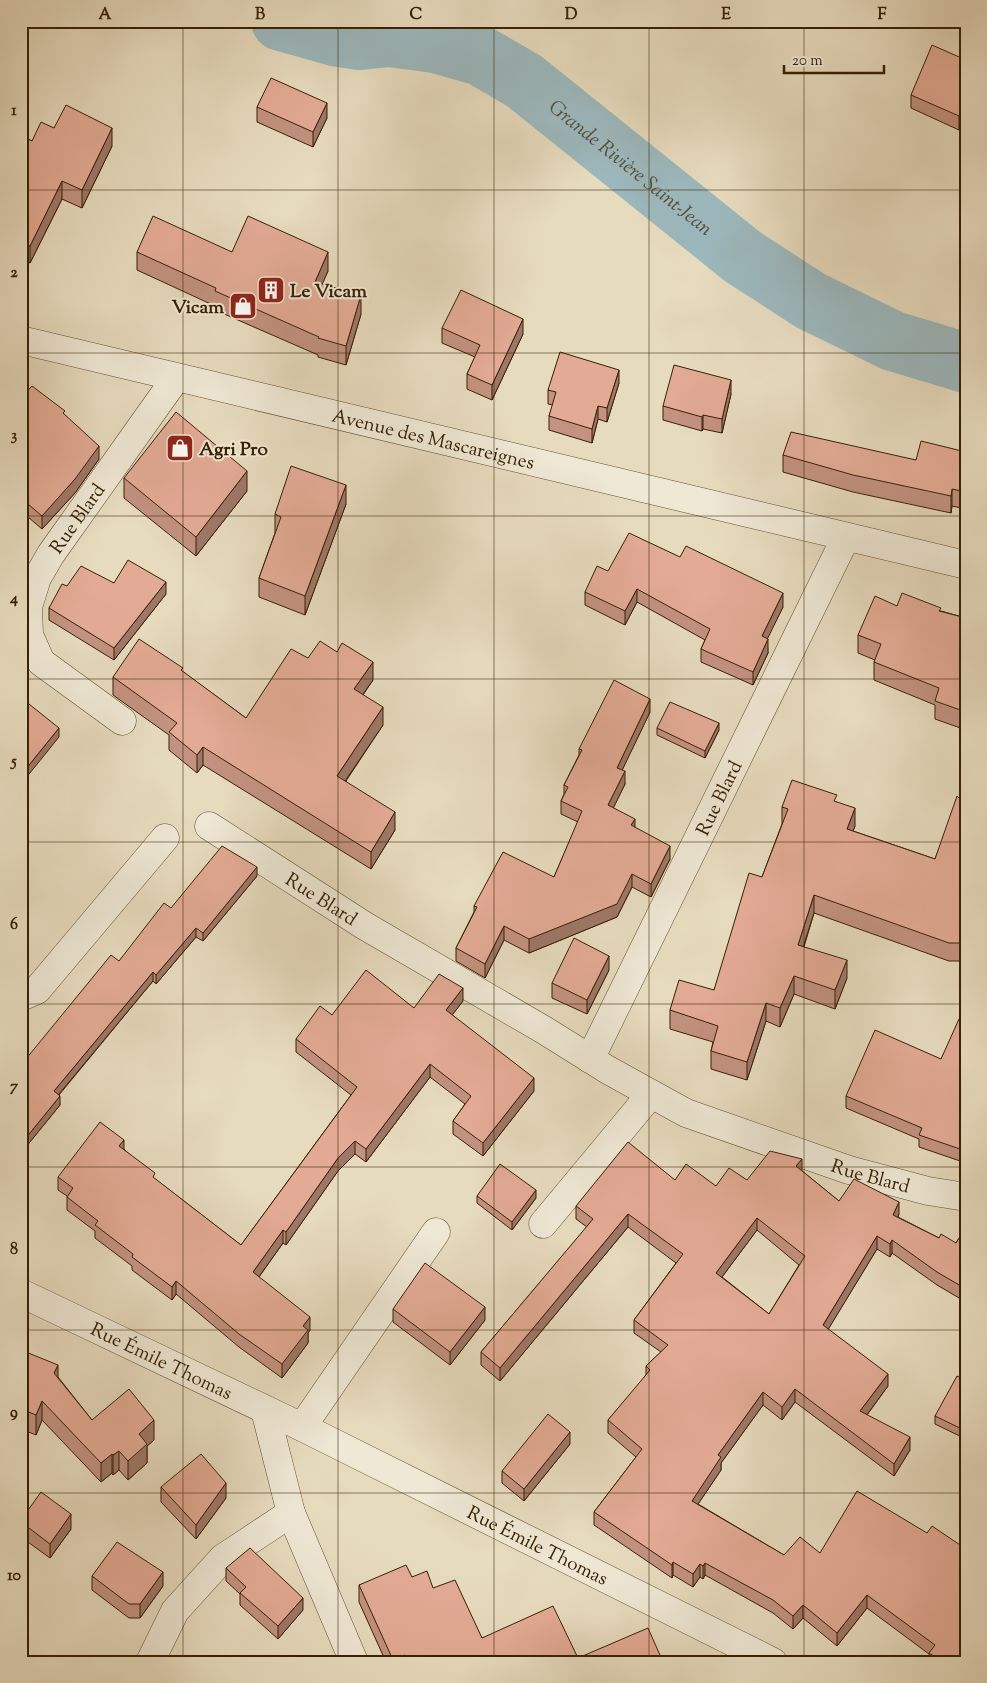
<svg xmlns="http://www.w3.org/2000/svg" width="987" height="1683" viewBox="0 0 987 1683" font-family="'Sorts Mill Goudy',serif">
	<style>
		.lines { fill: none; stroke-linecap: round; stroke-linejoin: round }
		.river { stroke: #9cb8bd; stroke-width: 60 }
		.minor-casing { stroke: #634f31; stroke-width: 29 }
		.minor { stroke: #efe8d5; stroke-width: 28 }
		.wall { fill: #c39280; stroke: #372002; fill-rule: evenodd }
		.shaded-wall { fill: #9f7768; stroke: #372002 }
		.building { fill: #e3aa95; stroke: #372002; fill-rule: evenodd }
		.grid { fill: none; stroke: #372002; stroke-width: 1; stroke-opacity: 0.55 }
		.labels { text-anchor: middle; stroke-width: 4; stroke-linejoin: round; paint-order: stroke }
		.poi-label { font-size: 19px; font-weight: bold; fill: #372002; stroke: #efe8d5; text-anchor: start }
		.street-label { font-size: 19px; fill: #372002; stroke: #efe8d5 }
		.water-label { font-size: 20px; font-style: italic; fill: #554e3a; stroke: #efe8d5 }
		.neatline { fill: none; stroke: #372002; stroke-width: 2 }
		.grid-label { font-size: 16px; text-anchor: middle; font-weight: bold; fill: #372002 }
	</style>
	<rect width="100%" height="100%" fill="#e7dbbe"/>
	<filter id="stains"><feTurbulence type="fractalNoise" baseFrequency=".004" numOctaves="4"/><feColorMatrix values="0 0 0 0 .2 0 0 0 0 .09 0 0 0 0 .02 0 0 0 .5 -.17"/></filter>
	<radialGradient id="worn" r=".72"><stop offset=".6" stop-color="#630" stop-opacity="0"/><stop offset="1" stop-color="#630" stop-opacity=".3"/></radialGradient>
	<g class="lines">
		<!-- river -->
		<path class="river" id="s1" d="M281,21L334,36L360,40L390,37L435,43L481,56L524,81L743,257L811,301L893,341L966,363"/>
		<!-- minor casing -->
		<g class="minor-casing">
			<g id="minor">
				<path id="s2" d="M21,340L966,565"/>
				<path id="s3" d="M122,721L41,662L29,635L28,607L37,578L51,554L176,378"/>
				<path id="s4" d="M209,826L365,926L544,1030L608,1070L686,1113L849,1170L928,1191L966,1197"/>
				<path d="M21,997L37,990L165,838"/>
				<path id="s5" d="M590,1059L846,537"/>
				<path d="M543,1224L651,1094"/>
				<path id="s6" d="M21,1293L302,1427L773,1662"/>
				<path d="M265,1410L291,1513L354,1662"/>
				<path d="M302,1427L436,1232"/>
				<path d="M150,1662L175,1611L223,1558L291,1513"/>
			</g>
		</g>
		<!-- minor -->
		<use href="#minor" class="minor"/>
	</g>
	<!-- wall -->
	<path class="wall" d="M966,60V116L959,130L911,108V95Z
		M257,107L327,118L313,147L257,122Z
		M54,128L112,146L82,208L62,199L30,263L21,259V136L32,141Z
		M137,252H232L328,271L322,284L361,314L346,365L318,357V355L215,310V306L137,270Z
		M442,328L523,334L492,400L467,389V374L475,357L442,343Z
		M619,383L607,422L598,419L592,443L549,430V416L553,405L548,404V390Z
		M21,394L65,415L99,459L75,493L42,529L21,511Z
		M731,394L722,433L703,429L702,431L663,420V406Z
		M966,452V509L952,506L951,513L853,492L783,472V455L916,460Z
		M124,478L247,491L196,556L124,498Z
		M346,504L305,615L259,597V578L275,533V514Z
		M608,571L783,607L767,638L768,653L753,685L701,662V649L705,640L637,602L625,625L585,605V592Z
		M114,583L166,594L114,660L49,620V608L67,586Z
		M897,606L941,611L966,618V730L935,719V705L874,680V662L875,660L858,653V635Z
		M308,658L373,680L363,695L383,725L346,781L395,830L371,869L203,765L197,773L169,750V735L113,695V677L183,672L246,718Z
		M650,712L622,770L625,784L613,808L670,859L651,897L632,887L617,917L529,953L504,940L485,978L456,961V948L474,912V906L554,877L578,822L561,814V801L564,794V785L579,755V749Z
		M657,728L719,730L705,758L657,735Z
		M966,779L960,961H949L814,913L804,947L847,978L835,1009L794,994L780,1027L766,1021L747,1080L711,1069V1051L713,1042L670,1029V1010L714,990L762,877L782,824V807L837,802L855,826L853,831L935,859L959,798Z
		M257,876L203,941L196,937L156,984L153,981L59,1095L60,1105L25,1148L26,1157L21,1163V1076L23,1075L21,1073V1065L119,961L171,908Z
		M609,970L587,1014L552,998V983Z
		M463,1001L452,1015L534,1091L483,1156L453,1134V1121L465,1104L430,1077L366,1162L355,1154L338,1171L286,1245L283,1243L259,1277L310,1330L308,1333V1343L282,1378L239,1347L176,1294L172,1300L132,1270V1266L95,1238V1231L67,1210V1196L58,1190V1177L124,1149L155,1179L241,1245L351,1095L296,1052V1039L332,1015L414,1008Z
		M966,1022V1163L919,1147V1139L846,1108V1096L941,1059Z
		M802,1171L839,1201L899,1214L898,1217L939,1238L956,1243L966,1227V1302L937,1285L892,1253L890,1257L877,1249L828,1329L888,1386L867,1415L910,1450L894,1476L795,1402L782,1420L763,1405L721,1463V1470L698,1504L784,1555L820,1553L966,1662H929V1654L867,1608L837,1646L803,1618L793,1629L773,1613L705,1575L703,1579L700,1577L693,1587L673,1575L672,1578L594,1525V1512L636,1457L608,1433V1420L646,1376V1366L661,1352L634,1333V1320L676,1263L628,1227L500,1381L481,1365V1352L587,1227L576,1219V1206L675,1180L716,1186L747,1180ZM757,1230L799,1265L769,1314L722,1277Z
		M477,1196L536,1198L512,1230L477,1203Z
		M393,1309L485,1320L450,1365L393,1322Z
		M21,1350L58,1377L92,1420L154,1440L147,1446V1463L128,1480L119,1470L113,1475L112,1473L101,1482L42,1420L36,1435L21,1429Z
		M966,1381V1439L935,1424V1416Z
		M570,1444L524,1501L502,1483V1471Z
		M161,1487L226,1498L196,1539L161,1502Z
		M21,1520L71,1529L50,1558L21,1537Z
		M226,1568L303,1610L278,1639L240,1605V1594L226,1581Z
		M92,1576L163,1586L140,1618H129L92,1590Z
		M412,1577L433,1588L482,1638L578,1658L663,1662H386L359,1602V1585Z"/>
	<!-- shaded-wall -->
	<path class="shaded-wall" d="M327,103V118L313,147V132Z
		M966,103V116L959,130V116Z
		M112,128V146L82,208V190Z
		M62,181V199L30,263V246Z
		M328,252V271L315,301V282Z
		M361,295V314L346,365V346Z
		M523,319V334L492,400V385Z
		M619,370V383L607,422V408Z
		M731,380V394L722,433V419Z
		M598,406V419L592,443V429Z
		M703,415V429L702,431V417Z
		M99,446V459L75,493L42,529V516Z
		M247,471V491L196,556V537Z
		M346,485V504L305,615V596Z
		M952,489V506L951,513V496Z
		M166,582V594L114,660V648Z
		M637,589V602L625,625V611Z
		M783,593V607L762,650V636Z
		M768,639V653L753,685V672Z
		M373,662V680L354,707V689Z
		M650,699V712L617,781V768Z
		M383,707V725L337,793V776Z
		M719,723V730L705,758V751Z
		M59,728V737L21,784V775Z
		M203,747V765L197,773V755Z
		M625,771V784L608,819V805Z
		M855,808V826L847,847V829Z
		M395,812V830L371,869V852Z
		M635,819V832L631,825Z
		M670,846V859L651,897V884Z
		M257,867V876L203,941V933Z
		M632,874V887L617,917L529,953V939Z
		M814,895V913L798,963V945Z
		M504,926V940L485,978V964Z
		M966,927V945L960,961V943Z
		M196,928V937L156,984V975Z
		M609,956V970L587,1014V1000Z
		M847,960V978L835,1009V990Z
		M153,972V981L54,1100V1091Z
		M794,976V994L780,1027V1008Z
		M463,988V1001L446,1023V1010Z
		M766,1003V1021L747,1080V1062Z
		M430,1064V1077L366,1162V1149Z
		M534,1078V1091L483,1156V1143Z
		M60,1096V1105L21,1153V1144Z
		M124,1140V1153L119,1146Z
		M355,1141V1154L338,1171L286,1245V1232L338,1158Z
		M26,1149V1157L21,1163V1154Z
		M802,1159V1172L796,1166Z
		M536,1190V1198L512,1230V1222Z
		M899,1202V1214L893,1228V1215Z
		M628,1214V1227L500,1381V1368Z
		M757,1218V1230L716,1285V1273Z
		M283,1230V1243L253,1285V1272Z
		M877,1236V1249L823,1338V1325Z
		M892,1240V1253L890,1257V1244Z
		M176,1281V1294L172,1300V1287Z
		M485,1307V1320L450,1365V1352Z
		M310,1317V1330L308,1333V1343L282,1378V1364L303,1326Z
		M58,1365V1385L54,1373Z
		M888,1374V1386L860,1424V1411Z
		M795,1389V1402L782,1420V1407Z
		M763,1392V1405L721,1463V1470L692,1513V1501L718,1455Z
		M42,1401V1420L36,1435V1415Z
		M154,1420V1440L147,1446V1463L128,1480V1461L139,1434Z
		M570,1432V1444L524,1501V1489Z
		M910,1437V1450L894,1476V1464Z
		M119,1451V1470L113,1475V1455Z
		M112,1454V1473L101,1482V1463Z
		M226,1483V1498L196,1539V1525Z
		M71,1514V1529L50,1558V1544Z
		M673,1562V1575L672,1578V1565Z
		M705,1563V1575L703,1579V1566Z
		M700,1564V1577L693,1587V1574Z
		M163,1572V1586L140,1618V1604Z
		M867,1595V1608L837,1646V1633Z
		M303,1598V1610L278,1639V1626Z
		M803,1605V1618L793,1629V1616Z
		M405,1655V1662H393V1660Z"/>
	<!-- building -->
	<path class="building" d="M932,45L966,60V103L959,116L911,95Z
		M271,78L327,103L313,132L257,107Z
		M66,105L112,128L82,190L62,181L30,246L21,242V136L32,141L41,122L54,128Z
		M153,216L232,252L248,216L328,252L315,282L361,295L346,346L318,338L319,337L215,291L216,288L137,252Z
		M461,290L523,319L492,385L467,374L480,345L442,328Z
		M560,352L619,370L607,408L598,406L592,429L549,416L556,392L548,390Z
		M674,365L731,380L722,419L703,415L702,417L663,406Z
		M32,386L65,411L63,413L99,446L75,479L42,516L21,498V394L23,396Z
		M176,412L247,471L196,537L124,478Z
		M791,432L916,460L921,441L966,452V492L952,489L951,496L853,475L783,455Z
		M291,466L346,485L305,596L259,578L281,517L275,514Z
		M629,533L680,557L686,546L783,593L762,636L768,639L753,672L701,649L710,629L637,589L625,611L585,592L597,566L608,571Z
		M128,560L166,582L114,648L49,608L62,584L67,586L81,566L114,583Z
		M902,593L941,608L939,611L966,618V712L935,701L939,688L874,662L881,644L858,635L875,596L897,606Z
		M139,639L183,668L181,670L246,718L291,649L308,658L320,641L337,652L342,643L373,662L354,689L383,707L337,776L395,812L371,852L203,747L197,755L169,732L177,723L113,677Z
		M614,680L650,699L617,768L625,771L608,805L635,819L631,825L670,846L651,884L632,874L617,904L529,939L504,926L485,964L456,948L477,907L474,906L503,852L554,877L582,811L561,801L568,787L564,785L582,750L579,749Z
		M24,700L59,728L21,775V704Z
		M670,702L719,723L705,751L657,728Z
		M966,779V927L960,943H949L814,895L798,945L847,960L835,990L794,976L780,1008L766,1003L747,1062L711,1051L718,1026L670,1010L679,980L714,990L749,873L762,877L788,809L782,807L792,780L837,795L834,801L855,808L847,829L935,859L957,796L959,798Z
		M222,846L257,867L203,933L196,928L156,975L153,972L54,1091L60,1096L21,1144L26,1149L21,1154V1076L27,1069L21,1065L111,955L119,961L164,903L171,908Z
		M574,938L609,956L587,1000L552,983Z
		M366,970L414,1008L439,974L463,988L446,1010L534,1078L483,1143L453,1121L471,1096L430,1064L366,1149L355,1141L338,1158L286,1232L283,1230L253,1272L310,1317L303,1326L308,1330L282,1364L239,1334L176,1281L172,1287L132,1257L133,1254L95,1225L98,1221L67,1197L73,1188L58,1177L100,1122L124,1140L119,1146L155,1173L153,1177L241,1245L357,1087L296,1039L320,1006L332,1015Z
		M959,1019L966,1022V1151L919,1135L922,1128L846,1096L875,1030L941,1059Z
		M628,1142L675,1180L686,1164L716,1186L729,1168L747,1180L770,1151L802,1159L796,1166L839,1201L854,1179L899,1202L893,1215L939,1238L941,1234L956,1243L966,1227V1289L937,1272L892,1240L890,1244L877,1236L823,1325L888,1374L860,1411L910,1437L894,1464L795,1389L782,1407L763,1392L718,1455L721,1457L692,1501L784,1555L800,1537L820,1553L857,1491L927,1533L932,1526L966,1549V1662H943L929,1653L935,1645L867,1595L837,1633L803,1605L793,1616L773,1600L705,1563L703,1566L700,1564L693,1574L673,1562L672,1565L594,1512L642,1449L608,1420L650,1370L646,1366L668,1345L634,1320L683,1254L628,1214L500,1368L481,1352L593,1219L576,1206ZM757,1218L805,1256L769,1314L716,1273Z
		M500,1164L536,1190L512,1222L477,1196Z
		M425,1263L485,1307L450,1352L393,1309Z
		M21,1350L58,1365L54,1373L92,1420L129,1389L154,1420L139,1434L147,1444L128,1461L119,1451L113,1455L112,1454L101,1463L42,1401L36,1415L21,1409Z
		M957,1376L966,1381V1431L935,1416Z
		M548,1414L570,1432L524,1489L502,1471Z
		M201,1454L226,1483L196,1525L161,1487Z
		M41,1492L71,1514L50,1544L21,1522V1520Z
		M117,1542L163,1572L140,1604H129L92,1576Z
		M250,1548L303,1598L278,1626L240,1593L246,1587L226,1568Z
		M406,1565L412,1577L427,1571L433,1588L455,1580L482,1638L553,1606L578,1658L648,1628L663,1662H408L405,1655L393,1660L359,1585Z"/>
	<!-- grid -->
	<path class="grid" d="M183,21V1662M338,21V1662M494,21V1662M649,21V1662M804,21V1662M21,190H966M21,353H966M21,516H966M21,679H966M21,842H966M21,1004H966M21,1167H966M21,1330H966M21,1493H966"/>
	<!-- icons -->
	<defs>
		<g id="building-square" transform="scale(1.4375)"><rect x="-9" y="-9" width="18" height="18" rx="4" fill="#8f2418" stroke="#efe8d5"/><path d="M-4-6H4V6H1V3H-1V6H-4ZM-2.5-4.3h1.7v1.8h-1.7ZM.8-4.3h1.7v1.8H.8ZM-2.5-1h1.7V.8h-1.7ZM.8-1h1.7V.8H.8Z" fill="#fff"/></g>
		<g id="shop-square" transform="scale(1.4375)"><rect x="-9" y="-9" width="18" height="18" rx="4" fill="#8f2418" stroke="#efe8d5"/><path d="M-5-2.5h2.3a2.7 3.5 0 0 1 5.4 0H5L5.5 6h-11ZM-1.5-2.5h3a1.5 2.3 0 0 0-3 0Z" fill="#fff"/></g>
	</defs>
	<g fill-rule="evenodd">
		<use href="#building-square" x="271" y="290"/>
		<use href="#shop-square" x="243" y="306"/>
		<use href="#shop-square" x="180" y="448"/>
	</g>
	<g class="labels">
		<!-- poi labels -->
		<g class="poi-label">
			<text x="290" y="297">Le Vicam</text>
			<text x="224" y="313" text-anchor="end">Vicam</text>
			<text x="199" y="455">Agri Pro</text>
		</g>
		<!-- street labels -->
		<g class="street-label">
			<text dy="7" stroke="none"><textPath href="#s2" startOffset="424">Avenue des Mascareignes</textPath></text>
			<text dy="7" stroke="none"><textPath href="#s3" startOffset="260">Rue Blard</textPath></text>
			<text dy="7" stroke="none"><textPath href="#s5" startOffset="291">Rue Blard</textPath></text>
			<text dy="7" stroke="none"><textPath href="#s4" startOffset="134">Rue Blard</textPath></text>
			<text dy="7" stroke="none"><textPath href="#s4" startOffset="752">Rue Blard</textPath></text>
			<text dy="7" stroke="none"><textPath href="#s6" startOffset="156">Rue Émile Thomas</textPath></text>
			<text dy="7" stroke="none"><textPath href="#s6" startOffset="575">Rue Émile Thomas</textPath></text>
		</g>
		<!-- water labels -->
		<g class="water-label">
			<text dy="7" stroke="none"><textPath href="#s1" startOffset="392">Grande Rivière Saint-Jean</textPath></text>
		</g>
	</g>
	<!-- margin -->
	<rect width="987" height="1683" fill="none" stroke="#e7dbbe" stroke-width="55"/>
	<!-- scale -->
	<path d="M784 65v8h100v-8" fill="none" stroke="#372002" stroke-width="2.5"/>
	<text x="792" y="65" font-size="15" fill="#372002" stroke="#efe8d5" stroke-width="4" paint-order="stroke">20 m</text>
	<rect x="28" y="28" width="932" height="1628" class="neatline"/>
	<g class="grid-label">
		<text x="105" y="19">A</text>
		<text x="260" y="19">B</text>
		<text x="416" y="19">C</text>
		<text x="571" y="19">D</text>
		<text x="726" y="19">E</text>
		<text x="882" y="19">F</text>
		<text x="14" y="115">1</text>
		<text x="14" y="277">2</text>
		<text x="14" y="440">3</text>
		<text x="14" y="603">4</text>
		<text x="14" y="766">5</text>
		<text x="14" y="929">6</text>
		<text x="14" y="1091">7</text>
		<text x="14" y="1254">8</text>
		<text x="14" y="1417">9</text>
		<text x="14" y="1580">10</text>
	</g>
	<rect width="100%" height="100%" filter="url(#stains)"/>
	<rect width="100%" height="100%" fill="url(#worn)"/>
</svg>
